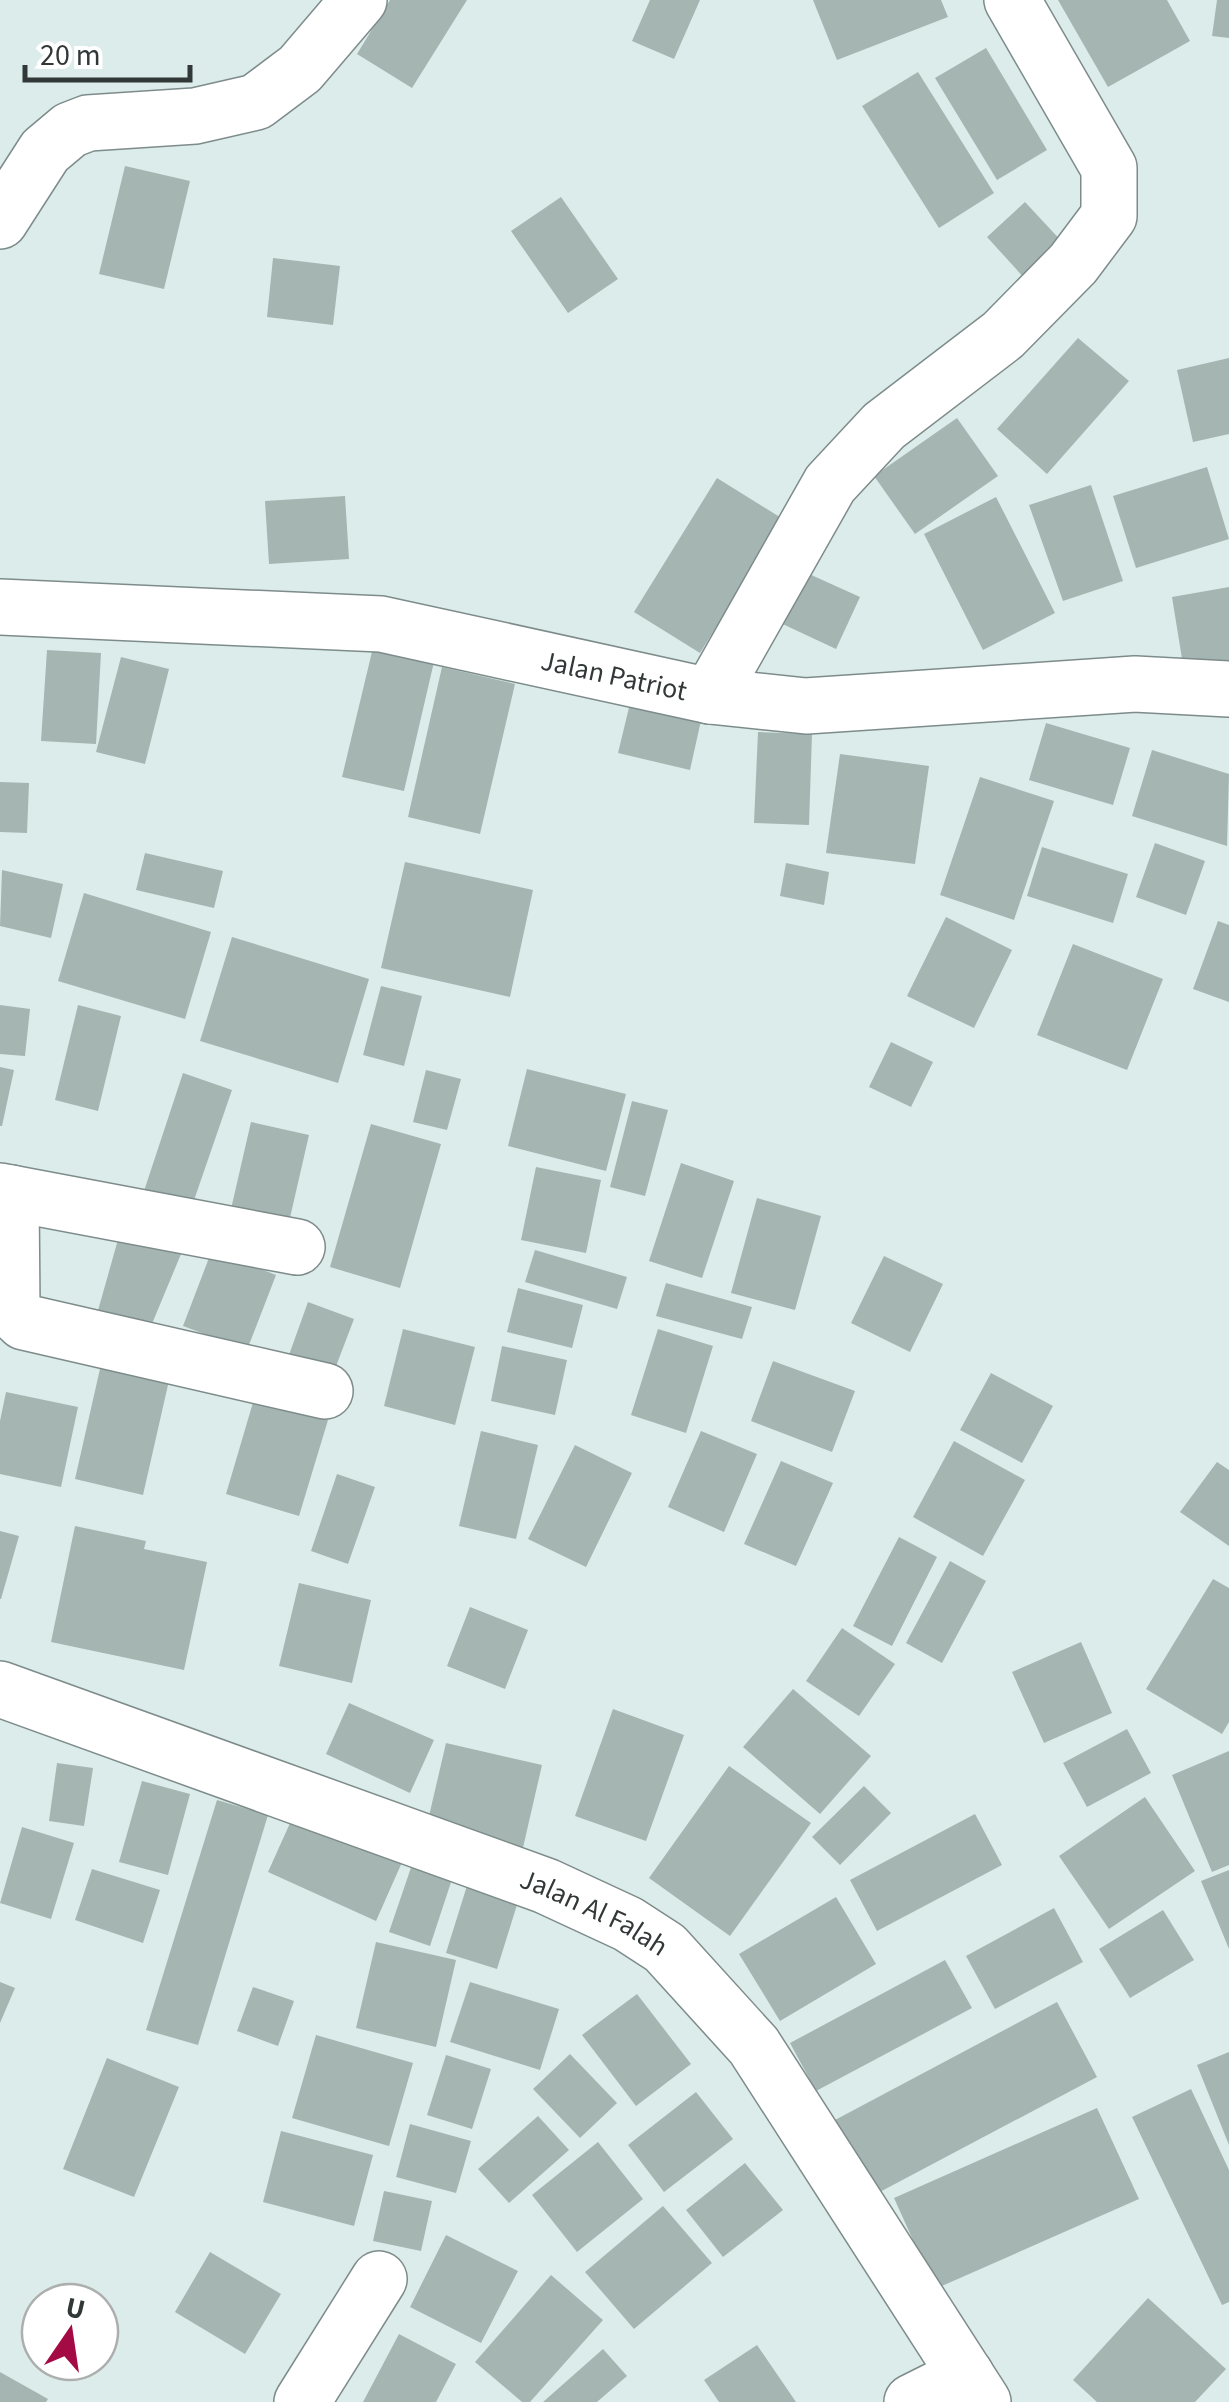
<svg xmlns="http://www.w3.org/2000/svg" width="1229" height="2402" viewBox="0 0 1229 2402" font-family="'Source Sans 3',sans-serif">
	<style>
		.building { fill: #a5b5b2 }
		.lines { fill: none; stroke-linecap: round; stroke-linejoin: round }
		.minor-casing { stroke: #7d8c8a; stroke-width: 58 }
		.minor { stroke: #fff; stroke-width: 55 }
		.labels { text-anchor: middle; stroke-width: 8; stroke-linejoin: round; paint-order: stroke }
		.street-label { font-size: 28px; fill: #313837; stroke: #fff }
	</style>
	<rect width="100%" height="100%" fill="#dcecea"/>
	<!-- building -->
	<path class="building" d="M390,0H467L412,88L357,54Z
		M650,0H700L674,59L632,41Z
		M813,0H941L948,17L837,60Z
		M1058,0H1167L1190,41L1108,87Z
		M1217,0H1229V38L1212,36Z
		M986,48L1047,150L997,180L935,78Z
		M918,72L994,193L939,228L862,106Z
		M125,166L190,181L164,289L99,274Z
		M561,197L618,279L568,313L511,231Z
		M1025,202L1066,246L1027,281L987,237Z
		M273,258L340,266L333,325L267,317Z
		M1078,338L1129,381L1047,474L997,429Z
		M1229,358V434L1193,442L1177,370Z
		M957,418L998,476L915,534L874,476Z
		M1207,467L1229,539L1136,568L1113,496Z
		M717,478L783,519L700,653L634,612Z
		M1091,485L1123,581L1063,601L1029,505Z
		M345,496L349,559L269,564L265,501Z
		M996,497L1055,613L983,650L924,534Z
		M798,569L860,597L836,649L774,620Z
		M1229,587V664L1184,671L1172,597Z
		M376,635L437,649L404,791L342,777Z
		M47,650L101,653L96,744L41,741Z
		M121,657L169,669L145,764L96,752Z
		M442,667L515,684L480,834L408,817Z
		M633,691L704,707L690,770L618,753Z
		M1046,723L1130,748L1113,805L1029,780Z
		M758,732L812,734L809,825L754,823Z
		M1152,750L1229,774L1227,846L1132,816Z
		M840,754L929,766L915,864L826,853Z
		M980,777L1054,801L1014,920L940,895Z
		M0,782L29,783L27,833L0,832Z
		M1155,843L1205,861L1186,915L1136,897Z
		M1042,847L1128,874L1113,923L1027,896Z
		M145,853L223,871L214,908L136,890Z
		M405,862L533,890L510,997L381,968Z
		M786,863L829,872L824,905L780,896Z
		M2,870L63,884L51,938L0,926Z
		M84,893L211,932L185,1019L58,981Z
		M946,917L1012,950L974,1028L907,996Z
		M1218,921L1229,925V1002L1193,989Z
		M232,937L369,979L338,1083L200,1041Z
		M1073,944L1163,979L1127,1070L1037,1035Z
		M381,986L422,996L404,1066L363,1055Z
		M0,1005L30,1009L25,1056L0,1054Z
		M78,1005L121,1016L98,1111L55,1100Z
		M891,1042L933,1062L911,1107L869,1087Z
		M0,1067L14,1070L2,1126H0Z
		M527,1069L626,1094L606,1171L508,1146Z
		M426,1070L461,1079L447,1130L413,1122Z
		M183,1073L232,1090L192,1206L144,1191Z
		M632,1101L668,1110L645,1196L610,1187Z
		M251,1122L309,1135L289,1222L231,1209Z
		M371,1124L441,1144L400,1288L330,1267Z
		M681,1163L734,1181L702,1278L649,1261Z
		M536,1167L601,1180L586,1253L521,1240Z
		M757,1198L821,1216L795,1310L731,1293Z
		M119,1236L181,1254L149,1331L97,1314Z
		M212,1250L276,1275L247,1350L183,1326Z
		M535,1250L627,1277L617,1309L525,1282Z
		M884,1256L943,1284L910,1352L851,1323Z
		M666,1283L752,1307L742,1339L656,1316Z
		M518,1288L583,1305L572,1348L507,1332Z
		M308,1302L354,1319L330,1382L285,1366Z
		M403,1329L475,1347L455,1425L384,1406Z
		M658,1329L713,1346L686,1433L631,1415Z
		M502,1346L567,1360L555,1415L491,1401Z
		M102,1360L170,1376L143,1495L75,1479Z
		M773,1361L855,1391L832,1452L751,1421Z
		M991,1373L1053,1406L1022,1463L960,1430Z
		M6,1392L78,1407L61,1487L0,1474V1421Z
		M254,1399L328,1420L299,1516L226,1494Z
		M481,1431L538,1445L516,1539L459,1526Z
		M701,1431L757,1454L724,1532L668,1507Z
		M954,1441L1025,1480L983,1556L913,1517Z
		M575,1445L632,1473L586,1567L528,1539Z
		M781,1461L833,1483L796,1566L744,1544Z
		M1217,1462L1229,1470V1546L1180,1512Z
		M337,1474L375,1487L348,1564L311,1551Z
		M75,1526L146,1541L144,1549L207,1562L184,1670L51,1642Z
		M0,1531L19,1536L1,1599H0Z
		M899,1537L937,1557L892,1646L853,1626Z
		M950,1561L986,1581L942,1663L906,1643Z
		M1213,1579L1229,1588V1722L1222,1734L1146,1689Z
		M299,1583L371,1600L352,1683L279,1666Z
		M470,1607L528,1630L505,1689L447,1666Z
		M842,1628L895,1664L859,1716L806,1681Z
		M1081,1642L1112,1713L1044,1743L1012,1672Z
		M793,1689L871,1756L820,1814L743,1747Z
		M349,1703L434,1740L410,1793L326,1754Z
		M613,1709L684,1735L646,1841L575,1816Z
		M1127,1729L1151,1773L1087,1807L1063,1763Z
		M446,1743L542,1765L522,1852L426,1829Z
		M1229,1751V1865L1212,1872L1172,1775Z
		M57,1763L93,1768L84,1826L49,1821Z
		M729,1766L811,1823L730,1936L649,1878Z
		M142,1781L190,1794L168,1875L119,1862Z
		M864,1786L891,1813L840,1865L812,1837Z
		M1145,1797L1195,1871L1109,1929L1059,1856Z
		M217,1800L268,1815L198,2045L146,2030Z
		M295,1812L403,1860L376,1921L268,1872Z
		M975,1814L1002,1865L877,1931L850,1880Z
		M22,1827L74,1843L51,1919L0,1903Z
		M416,1853L456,1867L430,1946L389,1932Z
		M92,1869L160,1890L143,1943L75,1920Z
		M1229,1870V1949L1201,1881Z
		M470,1876L521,1892L497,1969L446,1953Z
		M836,1897L876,1964L780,2021L739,1954Z
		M1054,1908L1083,1962L995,2009L966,1956Z
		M1163,1910L1194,1960L1130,1998L1099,1949Z
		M376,1942L456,1960L436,2047L356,2028Z
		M945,1960L972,2008L816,2091L790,2043Z
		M0,1982L15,1988L0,2023Z
		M470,1982L559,2009L540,2070L450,2042Z
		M253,1987L294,2001L278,2046L237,2031Z
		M637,1994L691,2064L636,2106L582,2035Z
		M1057,2002L1097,2077L876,2194L835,2120Z
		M316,2035L413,2063L389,2146L292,2118Z
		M1229,2052V2145L1197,2065Z
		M570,2054L617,2103L580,2138L533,2089Z
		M446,2055L491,2069L472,2129L427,2115Z
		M107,2058L179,2087L134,2197L63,2169Z
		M1191,2089L1229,2170V2302L1222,2305L1132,2117Z
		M696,2092L733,2139L664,2192L628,2145Z
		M1097,2108L1139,2199L935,2289L894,2198Z
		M538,2116L569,2150L509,2203L478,2169Z
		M410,2124L471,2141L456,2193L396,2177Z
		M281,2131L373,2155L354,2226L263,2202Z
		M598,2142L643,2199L577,2252L532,2195Z
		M745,2163L783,2210L723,2257L686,2210Z
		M384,2191L432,2201L421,2251L373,2241Z
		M663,2206L712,2263L634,2329L585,2272Z
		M446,2235L518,2271L481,2343L410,2307Z
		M210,2252L281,2294L245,2354L175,2312Z
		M551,2275L603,2320L530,2402H522L475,2362Z
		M1148,2298L1226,2369L1195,2402H1097L1073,2380Z
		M399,2334L456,2364L436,2402H363Z
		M757,2345L796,2402H719L704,2380Z
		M603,2349L627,2376L597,2402H543Z
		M0,2372L48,2399L46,2402H0Z"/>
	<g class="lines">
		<!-- minor casing -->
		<g class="minor-casing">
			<g id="minor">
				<path d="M0,221L45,151L70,130L88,123L195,116L256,102L300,69L359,0"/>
				<path id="s1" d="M0,607L381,624L710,696L806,706L1135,684L1229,689"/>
				<path d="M710,696L830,484L884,426L1003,335L1073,264L1109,216V168L1012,0"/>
				<path d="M0,1191L297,1247"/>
				<path d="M11,1193L12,1311L24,1322L325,1391"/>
				<path id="s2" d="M0,1689L546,1886L628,1924L665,1948L754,2046L983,2402"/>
				<path d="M302,2402L379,2279"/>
				<path d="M912,2402L966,2375"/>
			</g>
		</g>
		<!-- minor -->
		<use href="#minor" class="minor"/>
	</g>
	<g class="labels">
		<!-- street labels -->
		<g class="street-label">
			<text dy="10" stroke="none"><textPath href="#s1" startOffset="620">Jalan Patriot</textPath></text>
			<text dy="10" stroke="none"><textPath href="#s2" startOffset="635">Jalan Al Falah</textPath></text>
		</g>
	</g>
	<!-- north arrow -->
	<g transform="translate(70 2332) rotate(13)"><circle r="48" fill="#ffffff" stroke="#adafaf" stroke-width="2.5"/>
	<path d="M0-8L18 38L0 25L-18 38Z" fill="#a40b44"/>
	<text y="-15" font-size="28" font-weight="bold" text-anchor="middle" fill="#313837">U</text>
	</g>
	<!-- scale -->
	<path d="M25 65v15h165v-15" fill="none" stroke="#313837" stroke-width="5"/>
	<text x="40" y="65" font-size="30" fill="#313837" stroke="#ffffff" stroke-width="8" paint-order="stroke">20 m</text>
</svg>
